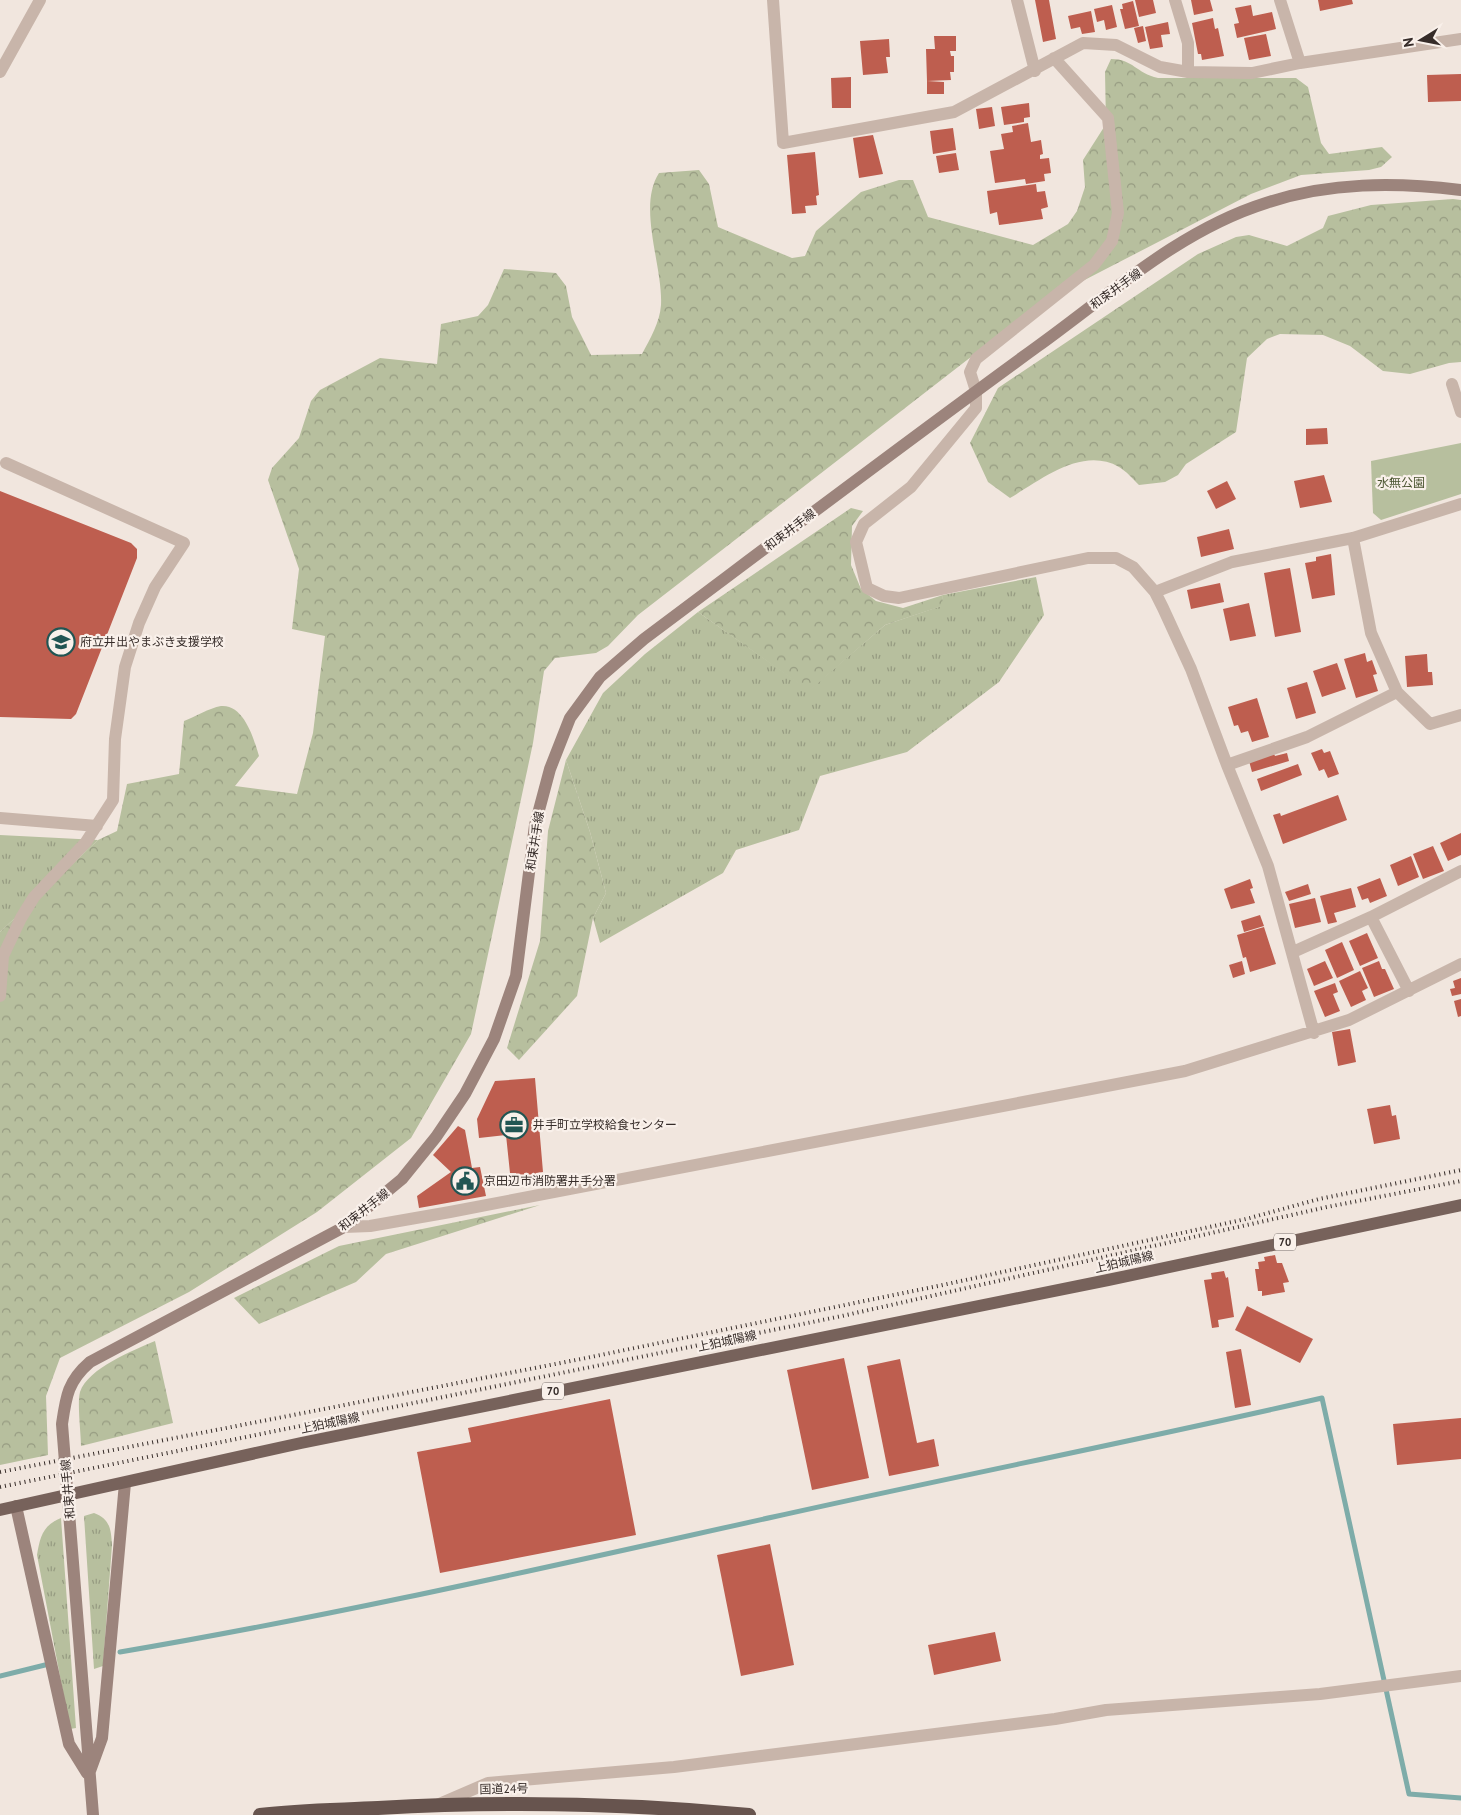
<svg xmlns="http://www.w3.org/2000/svg" width="1461" height="1815" viewBox="0 0 1461 1815" font-family="'PT Sans','Noto Sans JP',sans-serif">
	<style>
		.grass { fill: url(#grass-tufts) }
		.forest { fill: url(#forest-crowns) }
		.green { fill: #b7bf9e }
		.lines { fill: none; stroke-linecap: round; stroke-linejoin: round }
		.stream { stroke: #7eaca9; stroke-width: 5 }
		.building { fill: #be5e4f }
		.minor { stroke: #c8b5aa; stroke-width: 12 }
		.tertiary { stroke: #c8b5aa; stroke-width: 12 }
		.secondary { stroke: #9c847c; stroke-width: 12 }
		.primary { stroke: #77625b; stroke-width: 12 }
		.trunk { stroke: #67544e; stroke-width: 14 }
		.rail { stroke: #362c29; stroke-width: 4; stroke-dasharray: 1 4; stroke-linecap: butt }
		.labels { text-anchor: middle; stroke-width: 4.5; stroke-linejoin: round; paint-order: stroke }
		.shield { fill: #f9f0ea; stroke: #706763; stroke-width: 1 }
		.shield-label { font-size: 11px; font-weight: bold; fill: #362c29 }
		.street-label { font-size: 12px; fill: #362c29; stroke: #f9f0ea }
		.park-label { font-size: 12px; fill: #49532f; stroke: #f9f0ea }
		.poi-label { font-size: 12px; fill: #362c29; stroke: #f9f0ea; text-anchor: start }
	</style>
	<defs>
		<pattern id="grass-tufts" width="24" height="20" patternUnits="userSpaceOnUse" patternTransform="scale(1.25)"><rect width="24" height="20" fill="#b7bf9e"/><path d="M3 7l-1-3M5 7V3M7 7l1-3M15 17l-1-3M17 17v-4M19 17l1-3" fill="none" stroke="#969b81"/></pattern>
		<pattern id="forest-crowns" width="20" height="18" patternUnits="userSpaceOnUse" patternTransform="scale(1.25)"><rect width="20" height="18" fill="#b7bf9e"/><path d="M2 6a3 3 0 1 1 6 0M12 15a3 3 0 1 1 6 0" fill="none" stroke="#969b81"/></pattern>
	</defs>
	<rect width="100%" height="100%" fill="#f1e6de"/>
	<!-- grass -->
	<path class="grass" d="M1036,577L1044,615L999,682L907,752L820,776L799,830L736,850L723,873L600,943L593,918L606,893L590,832L566,760L603,693L645,654L698,612L809,690L885,625L941,606L943,595Z
		M0,835L98,840L0,932Z
		M94,1513C110,1519 111,1529 112,1545L103,1666L94,1669L84,1516Z
		M61,1518L76,1728L70,1729L37,1555C40,1537 43,1525 61,1518Z"/>
	<!-- forest -->
	<path class="forest" d="M1111,59C1133,59 1136,73 1158,78H1296L1308,87L1321,143L1329,154L1382,147L1392,157L1381,167L1369,170L1301,175L1251,194L1042,302L638,615L608,646L596,653L555,658L544,671L533,743L471,1034L411,1138L317,1212L189,1292L60,1358L46,1396L48,1455L0,1465V932L98,840L117,831L127,784L179,774L184,721C195,717 209,708 221,706C244,704 254,739 259,756L235,786L297,794L313,733L325,636L292,629L299,569L268,480L272,468L299,438L311,401L320,390L380,358L437,364L441,324L478,316L488,305L504,269L556,273L566,286L572,317L591,355L642,354C650,339 660,322 661,305C663,266 637,207 659,173L699,170L709,184L718,227L792,258L805,256L816,231L861,192L899,180H913L928,217L1033,245L1068,224L1077,211L1085,187L1083,160L1106,124L1105,72Z
		M1453,199L1461,200V362L1449,363L1410,374L1383,371L1350,346L1323,335L1280,334L1267,339L1247,358L1236,432L1186,464L1178,475L1165,482L1139,485C1133,479 1126,471 1119,467C1082,446 1041,480 1010,498L988,482L970,443L998,388L1198,254L1236,237L1249,235L1287,246L1323,228L1328,216L1371,205Z
		M851,508L863,511L852,526L851,565L861,589L876,601L903,608L943,595L942,606L885,625L809,691L698,612Z
		M566,760L590,832L606,893L593,918L577,996L519,1060L507,1048L540,941L548,831Z
		M540,1205L386,1254L356,1282L259,1324L234,1298L339,1246Z
		M155,1341L173,1423L81,1446C81,1433 77,1404 80,1392C88,1368 134,1350 155,1341Z"/>
	<!-- green -->
	<path class="green" d="M1461,443V494L1381,520L1373,513L1371,461Z"/>
	<g class="lines">
		<!-- stream -->
		<path class="stream" d="M120,1652C339,1615 556,1565 773,1517C956,1476 1140,1440 1322,1398L1409,1794L1461,1798
			M0,1676L45,1665"/>
	</g>
	<!-- building -->
	<path class="building" d="M1035,0H1049L1056,39L1043,42Z
		M1135,0H1153L1156,13L1139,17Z
		M1191,0H1210L1213,11L1194,15Z
		M1318,0H1352L1353,4L1320,11Z
		M1133,1L1139,26L1125,29L1120,9H1123L1122,4Z
		M1112,5L1117,27L1106,30L1104,20L1097,22L1094,9Z
		M1251,5L1253,16L1272,12L1276,29L1237,38L1234,24L1239,23L1235,8Z
		M1091,11L1095,32L1082,34L1080,27L1071,29L1068,16Z
		M1213,18L1215,29L1218,28L1224,56L1202,60L1201,54H1198L1192,23Z
		M1168,22L1170,34L1161,35L1163,47L1150,49L1145,27Z
		M1143,26L1146,41L1138,43L1134,28Z
		M1266,34L1271,56L1249,60L1244,38Z
		M934,36H956V51H950L951,56H954V72H950L951,80L927,81L926,49H935Z
		M889,39L890,57H886L888,73L863,75L860,41Z
		M1461,74V101L1428,102L1427,75Z
		M851,77V108H832L831,78Z
		M927,81L944,82V94H927Z
		M1029,103L1030,117L1024,118V122L1004,125L1001,107Z
		M992,107L995,126L979,129L976,109Z
		M1028,123L1031,142L1041,140L1043,154L1040,155V159L1049,158L1051,173L1044,174L1045,181L1026,184L1025,179L995,183L990,151L1004,149L1001,134L1013,132L1012,126Z
		M953,128L956,150L933,154L930,131Z
		M873,135L883,174L859,178L853,138Z
		M815,152L819,195L816,196L817,205L805,206L806,213L792,214L787,155Z
		M956,153L959,170L939,173L936,156Z
		M1036,184L1037,192L1045,191L1048,207L1041,209L1043,219L999,225L997,212L990,214L987,191Z
		M1327,428L1328,444L1306,445V429Z
		M1324,475L1332,502L1300,508L1294,481Z
		M1227,481L1236,499L1216,509L1207,491Z
		M0,491L131,543L137,549V558L76,714L71,719L0,717Z
		M1229,529L1234,549L1201,557L1197,537Z
		M1331,554L1335,595L1312,599L1305,563L1316,561V557Z
		M1290,568L1301,632L1275,637L1264,573Z
		M1220,583L1224,602L1191,609L1187,590Z
		M1249,603L1256,636L1230,641L1223,609Z
		M1365,653L1367,662L1372,660L1377,674L1373,675L1378,691L1356,698L1344,659Z
		M1427,654L1428,672H1432L1433,685L1407,687L1405,656Z
		M1337,663L1346,689L1322,697L1313,671Z
		M1307,682L1316,713L1296,719L1287,688Z
		M1257,698L1269,737L1252,742L1248,731L1241,733L1238,725L1234,726L1228,707Z
		M1322,749L1324,753L1330,751L1339,774L1328,778L1324,769L1319,771L1311,753Z
		M1287,753L1289,761L1252,772L1249,761L1274,754L1275,756Z
		M1298,764L1302,775L1261,791L1257,779Z
		M1338,795L1347,820L1283,844L1273,815L1280,813L1281,816Z
		M1461,833V855L1448,861L1440,843Z
		M1433,846L1444,871L1423,879L1413,854Z
		M1411,856L1419,877L1398,886L1390,865Z
		M1380,878L1387,896L1370,903L1368,898L1362,900L1357,887Z
		M1250,879L1253,888L1250,889L1255,903L1231,909L1224,889Z
		M1308,884L1311,894L1289,901L1285,892Z
		M1351,888L1356,907L1334,913L1337,922L1328,924L1320,896Z
		M1315,898L1321,922L1295,928L1289,904Z
		M1260,915L1264,926L1244,932L1241,921Z
		M1264,927L1276,964L1250,972L1246,957L1243,958L1237,935Z
		M1367,933L1378,958L1360,966L1349,941Z
		M1342,942L1354,970L1337,978L1325,950Z
		M1242,961L1245,974L1233,978L1229,965Z
		M1325,961L1333,978L1314,986L1307,969Z
		M1379,961L1382,969H1385L1394,989L1374,997L1362,968Z
		M1360,971L1368,988L1362,991L1366,1000L1351,1007L1339,981Z
		M1461,978V994L1452,996L1450,989L1455,988L1453,981Z
		M1335,983L1338,992L1333,994L1340,1011L1325,1017L1314,991Z
		M1461,999V1016L1458,1017L1454,1001Z
		M1350,1029L1356,1062L1338,1066L1332,1032Z
		M535,1078L543,1172L536,1173L538,1182L517,1186L516,1173H510L506,1135L479,1138L477,1119L495,1081Z
		M1390,1105L1392,1116L1396,1115L1400,1139L1374,1144L1367,1109Z
		M458,1126L465,1130L472,1168L480,1167L486,1196L419,1208L417,1196L451,1172L433,1155Z
		M1275,1255L1277,1263H1282L1289,1282L1283,1283L1285,1292L1262,1296V1291H1258L1255,1269H1259L1258,1262L1265,1261L1264,1257Z
		M1224,1271L1226,1278L1228,1277L1234,1317L1218,1320L1219,1327L1212,1328L1204,1280L1212,1279L1211,1273Z
		M1247,1306L1313,1339L1300,1363L1235,1330Z
		M1241,1349L1251,1405L1235,1408L1226,1352Z
		M844,1358L869,1478L812,1490L787,1370Z
		M900,1359L917,1443L934,1439L939,1466L889,1476L867,1366Z
		M610,1399L636,1535L440,1573L417,1452L471,1442L468,1428Z
		M1461,1418V1459L1397,1465L1393,1424Z
		M770,1544L794,1665L741,1676L717,1555Z
		M995,1632L1001,1661L934,1675L928,1645Z"/>
	<g class="lines">
		<!-- minor -->
		<path class="minor" d="M773,0L783,143L954,112L1083,43L1116,45L1160,67L1188,72L1252,73L1300,63L1461,39
			M1017,0L1035,71
			M1175,0L1188,43V72
			M1280,0L1300,63
			M1054,58L1108,118L1118,213L1112,241L1094,265L976,359L970,372L976,391V408L911,487L864,524L856,542L867,588L884,596L899,598L1088,558H1116L1133,567L1155,592L1163,608L1191,669L1227,765L1268,866L1314,1033
			M0,72L40,0
			M1452,384L1461,412
			M1353,538L1371,633L1397,692
			M1155,592L1232,562L1353,538L1461,504
			M1227,765L1307,737L1397,692L1430,724L1461,715
			M0,818L97,826
			M1371,917L1409,991
			M1293,952L1371,917L1461,871
			M0,996L3,956L21,918L34,897L86,842L113,800L115,739L125,667L139,623L155,587L184,543L6,463
			M344,1227L370,1226L450,1212L1185,1071L1349,1020L1461,964"/>
		<!-- tertiary -->
		<path class="tertiary" d="M437,1805L488,1783L674,1767L1055,1719L1106,1710L1320,1694L1461,1676"/>
		<!-- secondary -->
		<path class="secondary" d="M16,1506L69,1744L87,1773
			M90,1771L102,1738L125,1483
			M93,1815L62,1424C66,1396 68,1381 90,1362L344,1227L402,1179L436,1137L465,1094L494,1039L516,976L535,825L550,769L570,718L600,677L644,639C775,541 906,442 1038,346C1110,294 1180,230 1266,203C1329,182 1395,182 1461,190"/>
		<!-- primary -->
		<path class="primary" d="M0,1510L301,1443L1108,1280L1461,1205"/>
		<!-- trunk -->
		<path class="trunk" d="M260,1815C299,1810 338,1810 378,1808C502,1801 625,1803 749,1815"/>
		<!-- rail -->
		<path class="rail" d="M0,1472L581,1359L938,1286L1246,1219L1319,1199L1461,1170
			M0,1487L842,1316L1327,1207L1461,1181"/>
	</g>
	<!-- icons -->
	<defs>
		<g id="school-ring" transform="scale(1.4375)"><circle r="9.5" fill="#f9f0ea" stroke="#215553" stroke-width="1.5"/><path d="M0-5L7-2L0 1L-7-2ZM-4 1L0 2.5L4 1V4Q0 6-4 4Z" fill="#215553"/></g>
		<g id="office-ring" transform="scale(1.4375)"><circle r="9.5" fill="#f9f0ea" stroke="#215553" stroke-width="1.5"/><path d="M-6-3h4V-5.5h4V-3h4V5H-6ZM-1-4.5V-3h2v-1.5ZM-6 0V1H6V0Z" fill="#215553"/></g>
		<g id="civic-ring" transform="scale(1.4375)"><circle r="9.5" fill="#f9f0ea" stroke="#215553" stroke-width="1.5"/><path d="M-.6-6.5H3V-4.5H.6V-3L4-1V1h2V6H-6V1h2V-1L-.6-3ZM-1.2 2.5V6h2.4V2.5Z" fill="#215553"/></g>
	</defs>
	<g fill-rule="evenodd">
		<use href="#school-ring" x="61" y="642"/>
		<use href="#office-ring" x="514" y="1125"/>
		<use href="#civic-ring" x="465" y="1181"/>
	</g>
	<g class="labels">
		<!-- shield labels -->
		<g class="shield">
			<rect x="1274" y="1233.5" width="22" height="17" rx="4"/>
			<rect x="542" y="1382.5" width="22" height="17" rx="4"/>
		</g>
		<g class="shield-label">
			<text x="1285" y="1246">70</text>
			<text x="553" y="1395">70</text>
		</g>
		<!-- street labels -->
		<g class="street-label">
			<text transform="translate(1116 289) rotate(-36)" y="4">和束井手線</text>
			<text transform="translate(790 530) rotate(-37)" y="4">和束井手線</text>
			<text transform="translate(535 841) rotate(-81)" y="4">和束井手線</text>
			<text transform="translate(364 1210) rotate(-38)" y="4">和束井手線</text>
			<text transform="translate(1124 1262) rotate(-13)" y="4">上狛城陽線</text>
			<text transform="translate(727 1341) rotate(-12)" y="4">上狛城陽線</text>
			<text transform="translate(330 1423) rotate(-12)" y="4">上狛城陽線</text>
			<text transform="translate(68 1489) rotate(-95)" y="4">和束井手線</text>
			<text transform="translate(504 1789) rotate(-1)" y="4">国道24号</text>
		</g>
		<!-- park labels -->
		<g class="park-label">
			<text x="1401" y="487">水無公園</text>
		</g>
		<!-- poi labels -->
		<g class="poi-label">
			<text x="80" y="646">府立井出やまぶき支援学校</text>
			<text x="533" y="1129">井手町立学校給食センター</text>
			<text x="484" y="1185">京田辺市消防署井手分署</text>
		</g>
	</g>
	<!-- north arrow -->
	<g transform="translate(1421 40) rotate(260)" stroke="#f9f0ea" stroke-width="4" paint-order="stroke">
	<path d="M0-4L9 19L0 12L-9 19Z" fill="#362c29"/>
	<text y="-8" font-size="14" font-weight="bold" text-anchor="middle" fill="#362c29">N</text>
	</g>
</svg>
